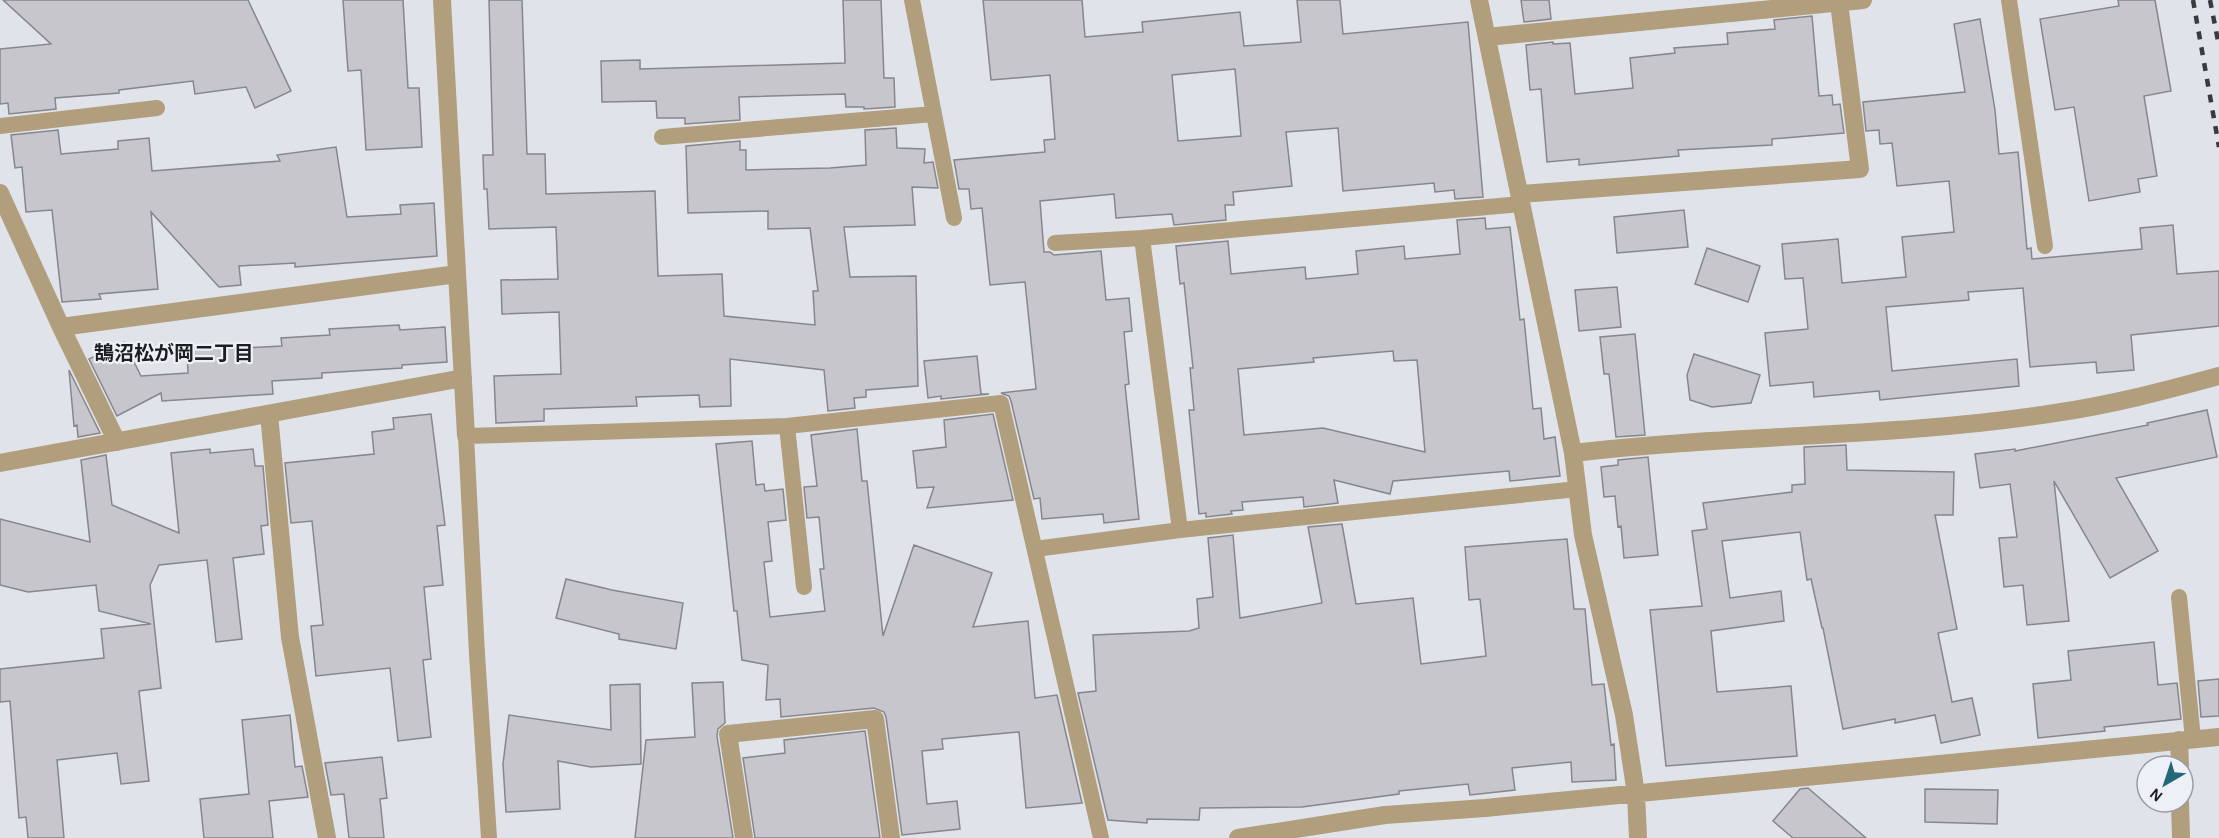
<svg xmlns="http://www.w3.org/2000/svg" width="2219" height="838" viewBox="0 0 2219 838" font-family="'Alegreya Sans','Noto Sans JP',sans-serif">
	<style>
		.building { fill: #c7c6cd; stroke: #87868c; stroke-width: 1.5; fill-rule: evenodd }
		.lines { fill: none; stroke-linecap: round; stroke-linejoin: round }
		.service { stroke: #b19e7c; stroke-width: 16 }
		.minor { stroke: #b19e7c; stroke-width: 18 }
		.rail { stroke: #393a3d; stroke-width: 4.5; stroke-dasharray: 8 8; stroke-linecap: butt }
		.labels { text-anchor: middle; stroke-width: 4.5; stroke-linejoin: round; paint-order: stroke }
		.neighbourhood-label { font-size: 20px; font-weight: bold; fill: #1d1e20; stroke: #eef0f7 }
	</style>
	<rect width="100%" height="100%" fill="#e1e3ea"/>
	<!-- building -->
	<path class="building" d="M3,0H248L291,91L255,108L246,87L195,94L193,81L119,90V93L55,98L56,109L9,114L8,103L0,104V49L51,44Z
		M343,0H403L408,88H419L422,147L366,150L361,70L348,71Z
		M489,0H522L527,154H545L546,194L655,191L658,276L722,274L724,316L815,325L813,291H818L810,228L768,229V211L688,213L686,146L740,141V150H746V170L830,168L866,165L865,130L896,128L897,148L925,149L924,163L933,162L938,188L912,187L915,225L844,227L850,277L916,276L918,386L866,390V397L854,398L855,408L828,411L824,370L730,359L731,406L700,407L699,395L636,397L637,406L544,409V421L496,423L494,376L561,374L559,312L502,314L501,280L558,279L556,227L489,229L487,189H484L483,155H493Z
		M843,0H881L884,78H894L895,107L864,109V107H846L845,94L739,97L740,120L685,124V118H657L656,101L602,102L601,61L640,60V69L845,63Z
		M983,0H1082L1085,37L1143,32L1142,22L1240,12L1244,46L1301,42L1297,0H1340L1343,34L1468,22L1483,197L1455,199L1454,190L1435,192L1434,183L1343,191L1338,128L1286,132L1292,186L1233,192L1234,205H1225L1226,220L1174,225L1172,214L1116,218L1114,194L1040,201L1044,252H1050L1054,255L1101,251L1106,300L1129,298L1132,331L1124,332L1129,384L1125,385L1139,519L1104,523L1103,514L1042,519L1040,498L1034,499L1011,401L1009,396L1001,393L1036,389L1025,282L990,285L982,208L971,209L969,189H959L954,160L1045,152L1044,140L1055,139L1050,75L991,80ZM1235,69L1241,136L1178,141L1172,75Z
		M1521,0H1549L1551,19L1524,22Z
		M2118,0H2155L2171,91L2144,96L2157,176L2138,179L2140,192L2089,201L2074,107L2055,110L2040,19L2119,6Z
		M1812,16L1819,96L1832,95L1833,105L1840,104L1844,133L1772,139V145L1678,150L1679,156L1579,165V159L1547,162L1541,89L1530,90L1526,45L1553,42V44L1570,43L1575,94L1633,88L1630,58L1675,53L1674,48L1728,44L1727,33L1775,29L1774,20Z
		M1980,19L1995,110L1999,154L2018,152L2027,249L2031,248L2032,259L2142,249L2140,228L2173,225L2177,274L2219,271V326L2131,335L2134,370L2097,373L2096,362L2030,367L2023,288L1968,292L1969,300L1886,307L1892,371L2017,359L2019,386L1880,400L1879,391L1814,397L1813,382L1770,386L1765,333L1808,329L1803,278L1785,279L1782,244L1838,239L1842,283L1906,277L1902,237L1954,232L1949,181L1897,186L1892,143L1880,144L1879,130L1866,131L1863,102L1965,92L1954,24Z
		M58,130L61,154L118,149V141L149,138L152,171L280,161L277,155L336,147L347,217L401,214L400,205L434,203L437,256L295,267V263L239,266L241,285L219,287L151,212L158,289L99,294L101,299L62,302L52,210L26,212L22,167L15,168L11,135Z
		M1684,210L1688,247L1617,253L1614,217Z
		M1485,218L1486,229L1510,227L1520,320L1524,319L1533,409L1541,408L1544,439L1555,437L1560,476L1510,481L1509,471L1393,481L1390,494L1334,480L1338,503L1304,507L1303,497L1242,502L1243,510L1231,511L1232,514L1206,517V513L1199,514L1189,410H1194L1190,368H1193L1184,283L1180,284L1176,246L1228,241L1231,274L1305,267L1306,279L1358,274L1356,251L1404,246L1405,259L1460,254L1457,220ZM1393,351L1394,361L1417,360L1425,452L1323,428L1244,435L1238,369L1314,362L1313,358Z
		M1707,248L1760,266L1748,302L1695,284Z
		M1617,287L1621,327L1579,331L1575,290Z
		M399,325L400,330L445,327L447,362L402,365V368L322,373V378L272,381L273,394L162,401L161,393L117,416L89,359L124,342L141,376L188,373L187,349L225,347V349L282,346L281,338L330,335L329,329Z
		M1635,334L1645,435L1616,437L1609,374H1604L1600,337Z
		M1694,354L1760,375L1751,403L1712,407L1690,400L1687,375Z
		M977,356L981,394H989L941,399V396L928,398L924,361Z
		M69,370L100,433L78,437L77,425L74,426Z
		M2207,410L2217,457L2116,478L2158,551L2110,578L2054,481L2069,621L2027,625L2023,585L2004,587L1999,538L2017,537L2010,484L1980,488L1975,454L2015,449V451L2148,425L2147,423Z
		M431,414L445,525L437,526L443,585L424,587L431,659L423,660L431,737L398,741L390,668L316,676L311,626L323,625L312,521L291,523L285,463L374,454L372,432L394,429L393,418Z
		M993,414L1013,500L927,508L934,487L917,488L913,451L946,447L944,420Z
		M857,429L862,481H867L883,636L914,545L992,573L973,627L1028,621L1035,698L1057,695L1082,803L1026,808L1019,732L942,739L943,749L922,751L927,804L957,801L960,829L902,835L886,717L884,712L874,708L781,717L780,699L766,700L768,665L742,660L737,611H734L716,444L752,441L756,485L764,484L765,491L783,489L786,520L768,522L772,561L764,562L770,617L825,611L820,569H824L819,517L807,518L804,487L817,486L811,435Z
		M1846,445L1847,470L1954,472L1953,515H1935L1957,629L1938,633L1952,702L1972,698L1980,735L1941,743L1935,715L1895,723V719L1843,729L1823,628H1822L1811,579L1807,580L1800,532L1722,541L1730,598L1781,591L1784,621L1711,631L1717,692L1791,686L1797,756L1666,766L1650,610L1702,606L1692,531L1707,529L1703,503L1792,492V485L1805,484L1804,447Z
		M210,449V453L253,449L255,466H263L268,525L261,526L264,554L233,558L242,639L216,642L207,560L159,565L150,585L161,688L139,691L149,781L121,784L117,753L57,760L64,838H28L26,817L19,818L10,701L0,702V669L104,658L101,629L151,624L99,611L96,585L28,592L0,585V519L90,542L81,460L106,455L112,505L179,533L171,453Z
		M1648,457L1658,555L1624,558L1621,526L1618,527L1615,496L1604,497L1601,467L1618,465V460Z
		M1342,524L1356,604L1413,598L1421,664L1486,656L1480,599L1469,600L1465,547L1567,539L1574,609H1585L1592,685L1604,684L1611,745L1614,744L1616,780L1572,782L1571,762L1512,768L1515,790L1470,795L1468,784L1399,791V794L1302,807L1200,808L1199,820L1147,819V823L1108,820L1078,693L1096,691L1093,635L1189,631L1199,628L1197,599L1213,597L1208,538L1233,535L1240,618L1322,603L1308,527Z
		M566,579L612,590L683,603L676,649L619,639V634L556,618Z
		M2154,642L2158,685L2177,683L2181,719L2104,727L2105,731L2038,738L2033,684L2071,680L2068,651Z
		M2219,679V716L2201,717L2198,681Z
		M723,682L725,723L718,729L717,736L733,838H635L646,740L695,737L692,683Z
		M640,684L641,764L591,767L558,761L560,809L506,812L503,764L509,715L611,730L610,685Z
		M290,715L295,767L302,766L308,797L269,801L273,838H204L200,799L249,794L242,720Z
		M865,731L880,838H755L743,758L785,753L784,740Z
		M382,757L387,798L380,799L384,838H349L344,794L331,795L325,763Z
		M1808,788L1866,838H1793L1773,821L1800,789Z
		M1925,789L1998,790L1997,824L1925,822Z"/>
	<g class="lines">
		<!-- service -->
		<path class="service" d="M912,0L954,218
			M2009,0L2045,246
			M0,126L157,108
			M662,137L934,114
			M1142,238L1180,530
			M1055,243L1142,238L1521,204
			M787,426L804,587
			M1035,549L1180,530L1578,489
			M2179,597L2193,739
			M489,838L477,654L466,436L787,426L1001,403L1101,838"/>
		<!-- minor -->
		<path class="minor" d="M442,0L466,436
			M1479,0L1573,453L1583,535L1624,715L1636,794L1638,838
			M1487,37L1863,0
			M0,193L61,327L117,442
			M1520,194L1860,169L1839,3
			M61,327L457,274
			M269,414L290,637L327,838
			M1573,453C1733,434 1895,438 2055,413C2111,405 2164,391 2219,376
			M0,463L463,378
			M2179,740L2180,766
			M2180,802L2181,838
			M744,838L728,734L875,719L891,838
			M1238,838L1385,815L1485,808L2219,737"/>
		<!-- rail -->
		<path class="rail" d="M2193,0L2219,147
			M2210,0L2219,46"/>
	</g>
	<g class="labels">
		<!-- neighbourhood labels -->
		<g class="neighbourhood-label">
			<text x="174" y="360">鵠沼松が岡二丁目</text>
		</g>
	</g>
	<!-- north arrow -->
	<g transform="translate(2165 784) rotate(219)"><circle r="28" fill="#eef0f7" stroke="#9a9ca1" stroke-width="1.5"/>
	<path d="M0-4.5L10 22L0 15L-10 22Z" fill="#236879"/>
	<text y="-9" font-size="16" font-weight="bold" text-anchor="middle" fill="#1d1e20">N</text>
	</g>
</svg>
